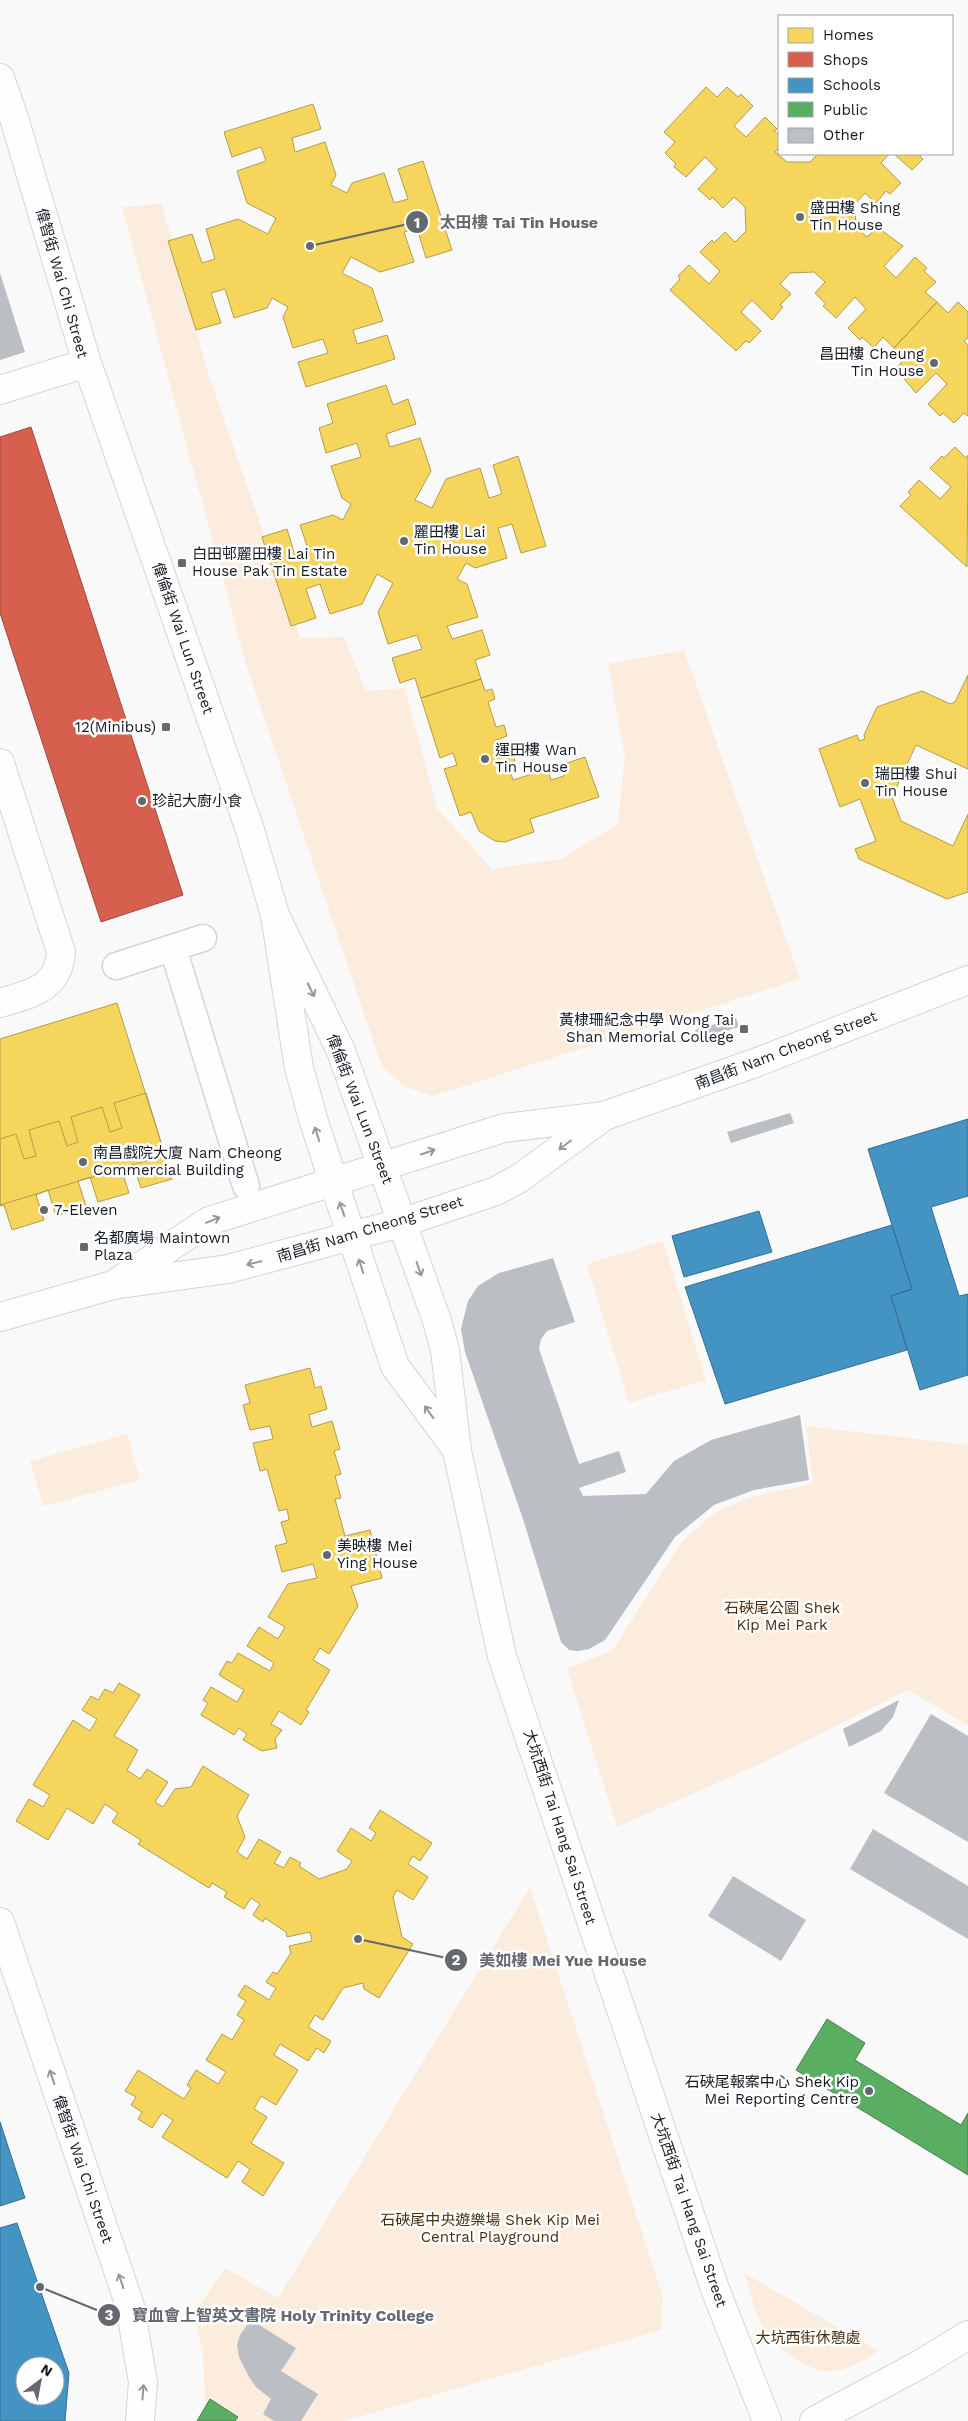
<svg xmlns="http://www.w3.org/2000/svg" width="968" height="2421" viewBox="0 0 968 2421" font-family="'Work Sans','Noto Sans TC',sans-serif">
	<style>
		.green { fill: #fbecde }
		.homes { fill: #f6d55c; stroke: #b29d4c }
		.shops { fill: #d6604d; stroke: #9c4b41 }
		.schools { fill: #4393c3; stroke: #356f94; fill-rule: evenodd }
		.public { fill: #5aae61; stroke: #45824f }
		.building { fill: #bbbec3 }
		.lines { fill: none; stroke-linecap: round; stroke-linejoin: round }
		.pedestrian-casing { stroke: #d3d5db; stroke-width: 29 }
		.minor-casing { stroke: #d3d5db; stroke-width: 30 }
		.secondary-casing { stroke: #d3d5db; stroke-width: 30 }
		.pedestrian { stroke: #fefefe; stroke-width: 26 }
		.minor { stroke: #fefefe; stroke-width: 28 }
		.secondary { stroke: #fefefe; stroke-width: 28 }
		.oneway { stroke: #95979c }
		.poi-dot { fill: #65686f; stroke: #fff; stroke-width: 2 }
		.labels { text-anchor: middle; stroke-width: 5; stroke-linejoin: round; paint-order: stroke }
		.poi-label { font-size: 15px; fill: #151a25; stroke: #fff; text-anchor: start }
		.street-label { font-size: 15px; fill: #151a25; stroke: #fff }
		.park-label { font-size: 15px; fill: #4c2f0e; stroke: #fff }
		.leader { fill: none; stroke: #65686f; stroke-width: 2 }
		.callout-dot { fill: #65686f; stroke: #fff; stroke-width: 2 }
		.mark-label { font-size: 15px; text-anchor: middle; font-weight: bold; fill: #fff }
		.callout-label { font-size: 16px; text-anchor: middle; font-weight: bold; fill: #65686f; stroke: #fff; stroke-width: 5; stroke-linejoin: round; paint-order: stroke }
	</style>
	<rect width="100%" height="100%" fill="#f9f9f9"/>
	<!-- green -->
	<path class="green" d="M162,204L208,373L300,638L344,637L366,691L405,688L437,808L492,869L561,859L618,824L625,757L608,664L684,650L800,979L433,1096L406,1087L382,1067L246,664L122,207Z
		M663,1241L706,1380L629,1403L587,1264Z
		M806,1426L968,1445V1725L908,1690L762,1763L617,1827L567,1669L613,1650L682,1541L717,1511L755,1496L813,1484Z
		M127,1434L140,1480L43,1506L30,1461Z
		M530,1887L663,2297L661,2330L344,2421H206L203,2352L193,2315L225,2268L278,2298Z
		M744,2273L879,2351C864,2359 847,2372 829,2371C804,2370 772,2346 761,2324C754,2309 750,2290 744,2273Z"/>
	<!-- homes -->
	<path class="homes" d="M706,87L717,97L727,87L738,97L741,94L753,106L734,126L746,137L765,117L777,129L774,131L779,135V148L775,152L787,162H810L818,154H889L881,163L901,183L890,194L886,191L876,203L865,193L855,204L856,227L867,237L877,227L903,246L884,266L896,278L915,257L927,268L924,271L936,282L925,292L937,302L894,348L883,337L874,348L862,337L860,340L848,328L866,309L855,297L836,318L823,306L826,304L815,293L825,282L814,272L790,273L780,284L791,294L780,305L783,307L772,320L752,300L741,312L761,331L749,343L746,341L736,351L670,290L680,279L678,276L689,265L709,284L720,271L700,252L712,240L714,243L725,232L735,242L746,231L745,207L734,197L723,208L712,197L710,200L698,189L717,169L705,157L686,177L674,167L676,164L665,153L675,142L664,132Z
		M313,104L321,129L292,138L295,152L325,142L336,175L331,185L347,193L352,183L384,173L394,203L408,199L398,169L423,161L452,250L426,258L417,228L404,232L414,262L380,272L351,257L342,273L372,288L383,321L353,330L357,344L387,335L395,359L306,387L298,362L328,353L323,339L293,348L283,317L288,307L272,298L267,308L234,318L225,289L211,293L221,323L196,330L168,241L192,234L202,263L215,259L206,229L238,219L268,234L276,218L247,203L237,171L266,161L261,147L232,157L224,132Z
		M894,154H922L920,156L923,159L912,170Z
		M937,302L948,313L958,302L968,312V338L964,341L968,345V416L964,413L954,423L943,413L940,416L928,404L947,384L936,373L916,393L896,369L905,358L894,348Z
		M386,385L393,405L408,399L416,424L386,434L390,447L420,438L431,471L415,500L432,508L446,479L480,468L489,498L502,494L493,465L518,456L546,546L521,553L512,524L498,528L507,558L475,568L466,563L457,579L467,584L478,617L447,626L452,639L482,630L490,655L475,660L481,679L421,698L415,678L400,683L392,658L422,649L417,635L388,644L378,612L393,583L377,574L362,604L330,614L320,584L306,589L316,618L291,626L262,537L287,529L296,559L310,555L300,525L333,515L343,520L351,504L342,498L331,466L361,457L357,443L326,453L319,428L333,423L327,404Z
		M26,433L34,457L14,463L18,477L39,470L47,493L26,500L30,514L51,507L58,530L38,537L50,576L72,569L80,592L57,599L62,614L85,606L92,630L73,636L85,667L56,676L45,644L22,652L15,628L45,619L41,605L9,615L1,591L22,585L9,545L0,548V523L2,522L0,516V441Z
		M955,447L966,458L968,455L967,567L900,506L911,495L908,492L919,480L940,499L951,487L930,468L942,456L944,458Z
		M85,669L95,698L113,692L121,716L98,723L103,737L125,729L132,753L111,760L124,799L144,792L152,815L131,822L136,836L157,829L164,852L144,859L148,873L168,867L176,890L106,913L98,889L120,882L116,868L94,875L87,852L108,845L103,832L82,838L74,815L95,808L82,769L62,776L54,752L87,742L82,728L51,738L43,715L66,707L56,678Z
		M968,675V769L916,745L892,797L901,821L953,846L968,814V892L947,899L859,859L855,849L876,841L860,799L840,807L819,749L857,735L859,741L865,739L864,735L877,707L922,691L950,704L955,702Z
		M481,679L485,691L492,689L495,699L488,702L496,727L504,725L507,736L494,741L498,753L511,748L515,761L508,764L513,780L548,769L551,780L564,776L561,765L585,757L599,797L530,819L534,832L505,842L495,841L479,831L471,812L460,816L444,769L457,765L453,753L440,758L421,698Z
		M117,1003L165,1155L0,1205V1039Z
		M146,1093L172,1179L141,1188L133,1164L121,1168L129,1193L98,1202L90,1177L78,1181L86,1206L56,1216L48,1190L36,1195L44,1220L12,1230L4,1205L0,1206V1139L16,1134L24,1159L36,1156L29,1130L59,1121L67,1146L78,1142L71,1117L102,1107L110,1132L122,1128L114,1103Z
		M310,1368L315,1388L321,1386L327,1409L309,1415L312,1427L332,1421L340,1449L334,1451L341,1474L335,1476L341,1498L335,1499L345,1536L370,1530L382,1578L351,1586L358,1606L329,1654L320,1648L313,1660L330,1670L306,1710L309,1712L301,1725L279,1711L271,1724L282,1730L275,1739L277,1748L262,1751L243,1740L247,1734L239,1728L234,1735L201,1715L208,1703L203,1700L211,1687L237,1702L244,1690L219,1675L227,1661L232,1663L238,1653L270,1671L274,1663L247,1646L259,1627L278,1639L285,1627L268,1617L288,1584L317,1578L313,1564L282,1572L275,1546L287,1543L281,1522L289,1520L287,1509L279,1511L267,1469L260,1471L253,1443L273,1439L270,1426L250,1430L243,1405L250,1403L245,1385Z
		M119,1683L140,1695L114,1736L138,1750L127,1770L140,1779L147,1769L168,1782L155,1802L163,1807L175,1789L191,1787L203,1766L249,1795L237,1816L245,1837L237,1852L247,1859L259,1839L281,1852L274,1863L284,1868L290,1857L301,1863L299,1866L319,1879L347,1869L352,1861L337,1851L351,1828L371,1841L376,1833L369,1828L380,1810L432,1843L420,1861L413,1856L408,1864L428,1877L413,1900L397,1890L393,1897L402,1937L413,1944L379,1998L364,1989L363,1983L343,1988L323,2020L315,2015L308,2027L331,2041L324,2053L317,2048L308,2061L280,2044L274,2055L298,2070L276,2105L261,2096L254,2109L267,2117L251,2143L284,2163L263,2196L242,2182L250,2169L238,2161L227,2178L162,2137L173,2120L162,2113L152,2128L138,2119L142,2112L131,2105L136,2097L125,2091L138,2070L184,2099L191,2088L187,2085L196,2070L218,2084L226,2072L206,2060L222,2034L232,2040L244,2020L237,2015L246,2001L238,1996L245,1985L269,2000L276,1988L266,1982L273,1972L277,1974L291,1953L289,1946L312,1941L310,1932L287,1937L286,1932L265,1918L263,1922L253,1915L260,1904L251,1898L244,1909L224,1897L227,1892L212,1883L209,1888L138,1844L141,1840L112,1822L118,1813L105,1804L93,1824L67,1808L48,1840L16,1821L29,1799L43,1807L50,1795L33,1785L73,1720L90,1731L97,1719L82,1710L91,1696L98,1700L105,1689L113,1693Z"/>
	<!-- shops -->
	<path class="shops" d="M31,427L183,895L101,922L0,613V437Z"/>
	<!-- schools -->
	<path class="schools" d="M968,1119V1196L931,1207L959,1296L968,1294V1375L920,1390L891,1296L912,1289L868,1149Z
		M759,1211L772,1252L684,1277L672,1236Z
		M892,1225L912,1289L891,1296L907,1350L725,1404L685,1287Z
		M0,2122L25,2198L0,2206Z
		M17,2223L69,2373L65,2421H0V2228ZM25,2366H55V2396H25Z"/>
	<!-- public -->
	<path class="public" d="M827,2019L865,2043L855,2060L961,2125L968,2113V2175L796,2070Z
		M210,2399L238,2417L235,2421H197Z"/>
	<!-- building -->
	<path class="building" d="M0,273L25,352L0,360Z
		M736,1018L739,1027L698,1039L695,1030Z
		M790,1113L794,1123L731,1143L727,1132Z
		M553,1258L575,1322L547,1331L541,1339L539,1349L579,1464L619,1451L626,1472L579,1488L583,1496L646,1494L674,1461L711,1440L800,1415L809,1480L754,1490L714,1505L675,1537L605,1640L589,1649L578,1651L569,1650L561,1642L522,1516L465,1352L461,1329L468,1301L478,1286L499,1273Z
		M899,1700L893,1717L881,1731L849,1747L843,1729Z
		M931,1714L968,1736V1842L884,1793Z
		M873,1829L968,1886V1939L850,1869Z
		M733,1876L806,1920L781,1961L708,1916Z
		M251,2320L296,2348L281,2371L318,2394L301,2421H274L263,2414L271,2399L256,2387L249,2377L239,2357L237,2345L240,2335Z"/>
	<g class="lines">
		<!-- pedestrian casing -->
		<g class="pedestrian-casing">
			<path id="pedestrian" d="M173,948L246,1186
				M116,966L203,938"/>
		</g>
		<!-- minor casing -->
		<g class="minor-casing">
			<path id="minor" d="M0,78L14,118L87,363L250,830L275,915L299,1068L314,1122L333,1180L395,1366L457,1450
				M0,390L87,363
				M0,763L61,952C59,989 30,994 0,1003
				M275,915L341,1051L437,1321L445,1350L457,1451L502,1656L715,2289L767,2421
				M0,1922L130,2306L143,2382L140,2421
				M814,2421L919,2365L968,2335"/>
		</g>
		<!-- secondary casing -->
		<g class="secondary-casing">
			<path id="secondary" d="M113,1285L209,1221L504,1128L604,1116L755,1063L968,980
				M0,1317L113,1285L228,1269L404,1222L496,1191L520,1178L603,1117"/>
		</g>
		<!-- pedestrian -->
		<use href="#pedestrian" class="pedestrian"/>
		<!-- minor -->
		<use href="#minor" class="minor"/>
		<!-- secondary -->
		<use href="#secondary" class="secondary"/>
	</g>
	<!-- one-way arrows -->
	<defs><path id="oneway-shaft" d="M-6 0H5M1.5-3L5.5 0L1.5 3" fill="none" stroke-width="1.6" stroke-linecap="round" stroke-linejoin="round" transform="scale(1.25)"/></defs>
	<g class="oneway">
		<use href="#oneway-shaft" transform="translate(311 990) rotate(64)"/>
		<use href="#oneway-shaft" transform="translate(317 1134) rotate(-108)"/>
		<use href="#oneway-shaft" transform="translate(565 1145) rotate(143)"/>
		<use href="#oneway-shaft" transform="translate(428 1152) rotate(-19)"/>
		<use href="#oneway-shaft" transform="translate(342 1209) rotate(-109)"/>
		<use href="#oneway-shaft" transform="translate(213 1220) rotate(-22)"/>
		<use href="#oneway-shaft" transform="translate(254 1263) rotate(167)"/>
		<use href="#oneway-shaft" transform="translate(361 1266) rotate(-108)"/>
		<use href="#oneway-shaft" transform="translate(419 1269) rotate(71)"/>
		<use href="#oneway-shaft" transform="translate(429 1412) rotate(-126)"/>
		<use href="#oneway-shaft" transform="translate(52 2077) rotate(-109)"/>
		<use href="#oneway-shaft" transform="translate(121 2281) rotate(-109)"/>
		<use href="#oneway-shaft" transform="translate(143 2392) rotate(-86)"/>
	</g>
	<!-- markers -->
	<g class="poi-dot">
		<circle cx="800" cy="217" r="5"/>
		<circle cx="934" cy="363" r="5"/>
		<circle cx="404" cy="541" r="5"/>
		<rect x="177" y="558" width="10" height="10" rx="2.5"/>
		<rect x="161" y="722" width="10" height="10" rx="2.5"/>
		<circle cx="485" cy="759" r="5"/>
		<circle cx="865" cy="783" r="5"/>
		<circle cx="142" cy="801" r="5"/>
		<rect x="739" y="1024" width="10" height="10" rx="2.5"/>
		<circle cx="83" cy="1162" r="5"/>
		<circle cx="44" cy="1210" r="5"/>
		<rect x="79" y="1242" width="10" height="10" rx="2.5"/>
		<circle cx="327" cy="1555" r="5"/>
		<circle cx="869" cy="2091" r="5"/>
	</g>
	<g class="labels">
		<!-- poi labels -->
		<g class="poi-label">
			<text x="810" y="213">盛田樓 Shing<tspan x="810" dy="17">Tin House</tspan></text>
			<text x="924" y="359" text-anchor="end">昌田樓 Cheung<tspan x="924" dy="17">Tin House</tspan></text>
			<text x="414" y="537">麗田樓 Lai<tspan x="414" dy="17">Tin House</tspan></text>
			<text x="192" y="559">白田邨麗田樓 Lai Tin<tspan x="192" dy="17">House Pak Tin Estate</tspan></text>
			<text x="156" y="732" text-anchor="end">12(Minibus)</text>
			<text x="495" y="755">運田樓 Wan<tspan x="495" dy="17">Tin House</tspan></text>
			<text x="875" y="779">瑞田樓 Shui<tspan x="875" dy="17">Tin House</tspan></text>
			<text x="152" y="806">珍記大廚小食</text>
			<text x="734" y="1025" text-anchor="end">黃棣珊紀念中學 Wong Tai<tspan x="734" dy="17">Shan Memorial College</tspan></text>
			<text x="93" y="1158">南昌戲院大廈 Nam Cheong<tspan x="93" dy="17">Commercial Building</tspan></text>
			<text x="54" y="1215">7-Eleven</text>
			<text x="94" y="1243">名都廣場 Maintown<tspan x="94" dy="17">Plaza</tspan></text>
			<text x="337" y="1551">美映樓 Mei<tspan x="337" dy="17">Ying House</tspan></text>
			<text x="859" y="2087" text-anchor="end">石硤尾報案中心 Shek Kip<tspan x="859" dy="17">Mei Reporting Centre</tspan></text>
		</g>
		<!-- street labels -->
		<g class="street-label">
			<text transform="translate(62 283) rotate(74)" y="5">偉智街 Wai Chi Street</text>
			<text transform="translate(183 638) rotate(71)" y="5">偉倫街 Wai Lun Street</text>
			<text transform="translate(786 1050) rotate(-21)" y="5">南昌街 Nam Cheong Street</text>
			<text transform="translate(360 1109) rotate(69)" y="5">偉倫街 Wai Lun Street</text>
			<text transform="translate(370 1229) rotate(-17)" y="5">南昌街 Nam Cheong Street</text>
			<text transform="translate(560 1827) rotate(72)" y="5">大坑西街 Tai Hang Sai Street</text>
			<text transform="translate(83 2169) rotate(71)" y="5">偉智街 Wai Chi Street</text>
			<text transform="translate(689 2210) rotate(71)" y="5">大坑西街 Tai Hang Sai Street</text>
		</g>
		<!-- park labels -->
		<g class="park-label">
			<text x="782" y="1613">石硤尾公園 Shek<tspan x="782" dy="17">Kip Mei Park</tspan></text>
			<text x="490" y="2225">石硤尾中央遊樂場 Shek Kip Mei<tspan x="490" dy="17">Central Playground</tspan></text>
			<text x="808" y="2343">大坑西街休憩處</text>
		</g>
	</g>
	<!-- callouts -->
	<path class="leader" d="M310 246L417 222M358 1939L456 1960M40 2287L109 2315"/>
	<g class="callout-dot">
		<circle cx="310" cy="246" r="5"/>
		<circle cx="358" cy="1939" r="5"/>
		<circle cx="40" cy="2287" r="5"/>
		<circle cx="417" cy="222" r="12"/>
		<circle cx="456" cy="1960" r="12"/>
		<circle cx="109" cy="2315" r="12"/>
	</g>
	<g class="mark-label">
		<text x="417" y="228">1</text>
		<text x="456" y="1965">2</text>
		<text x="109" y="2320">3</text>
	</g>
	<g class="callout-label">
		<text x="519" y="228">太田樓 Tai Tin House</text>
		<text x="563" y="1966">美如樓 Mei Yue House</text>
		<text x="283" y="2321">寶血會上智英文書院 Holy Trinity College</text>
	</g>
	<!-- legend -->
	<rect x="778" y="15" width="175" height="140" fill="#ffffff" stroke="#a1a3a8"/>
	<rect x="788" y="28" width="25" height="15" fill="#f6d55c" stroke="#a1a3a8"/>
	<text x="823" y="40" font-size="15" fill="#151a25">Homes</text>
	<rect x="788" y="52" width="25" height="15" fill="#d6604d" stroke="#a1a3a8"/>
	<text x="823" y="65" font-size="15" fill="#151a25">Shops</text>
	<rect x="788" y="78" width="25" height="15" fill="#4393c3" stroke="#a1a3a8"/>
	<text x="823" y="90" font-size="15" fill="#151a25">Schools</text>
	<rect x="788" y="102" width="25" height="15" fill="#5aae61" stroke="#a1a3a8"/>
	<text x="823" y="115" font-size="15" fill="#151a25">Public</text>
	<rect x="788" y="128" width="25" height="15" fill="#bbbec3" stroke="#a1a3a8"/>
	<text x="823" y="140" font-size="15" fill="#151a25">Other</text>
	<!-- north arrow -->
	<g transform="translate(40 2381) rotate(32)"><circle r="24" fill="#ffffff" stroke="#a1a3a8"/>
	<path d="M0-4L9 19L0 12L-9 19Z" fill="#65686f"/>
	<text y="-8" font-size="14" font-weight="bold" text-anchor="middle" fill="#151a25">N</text>
	</g>
</svg>
